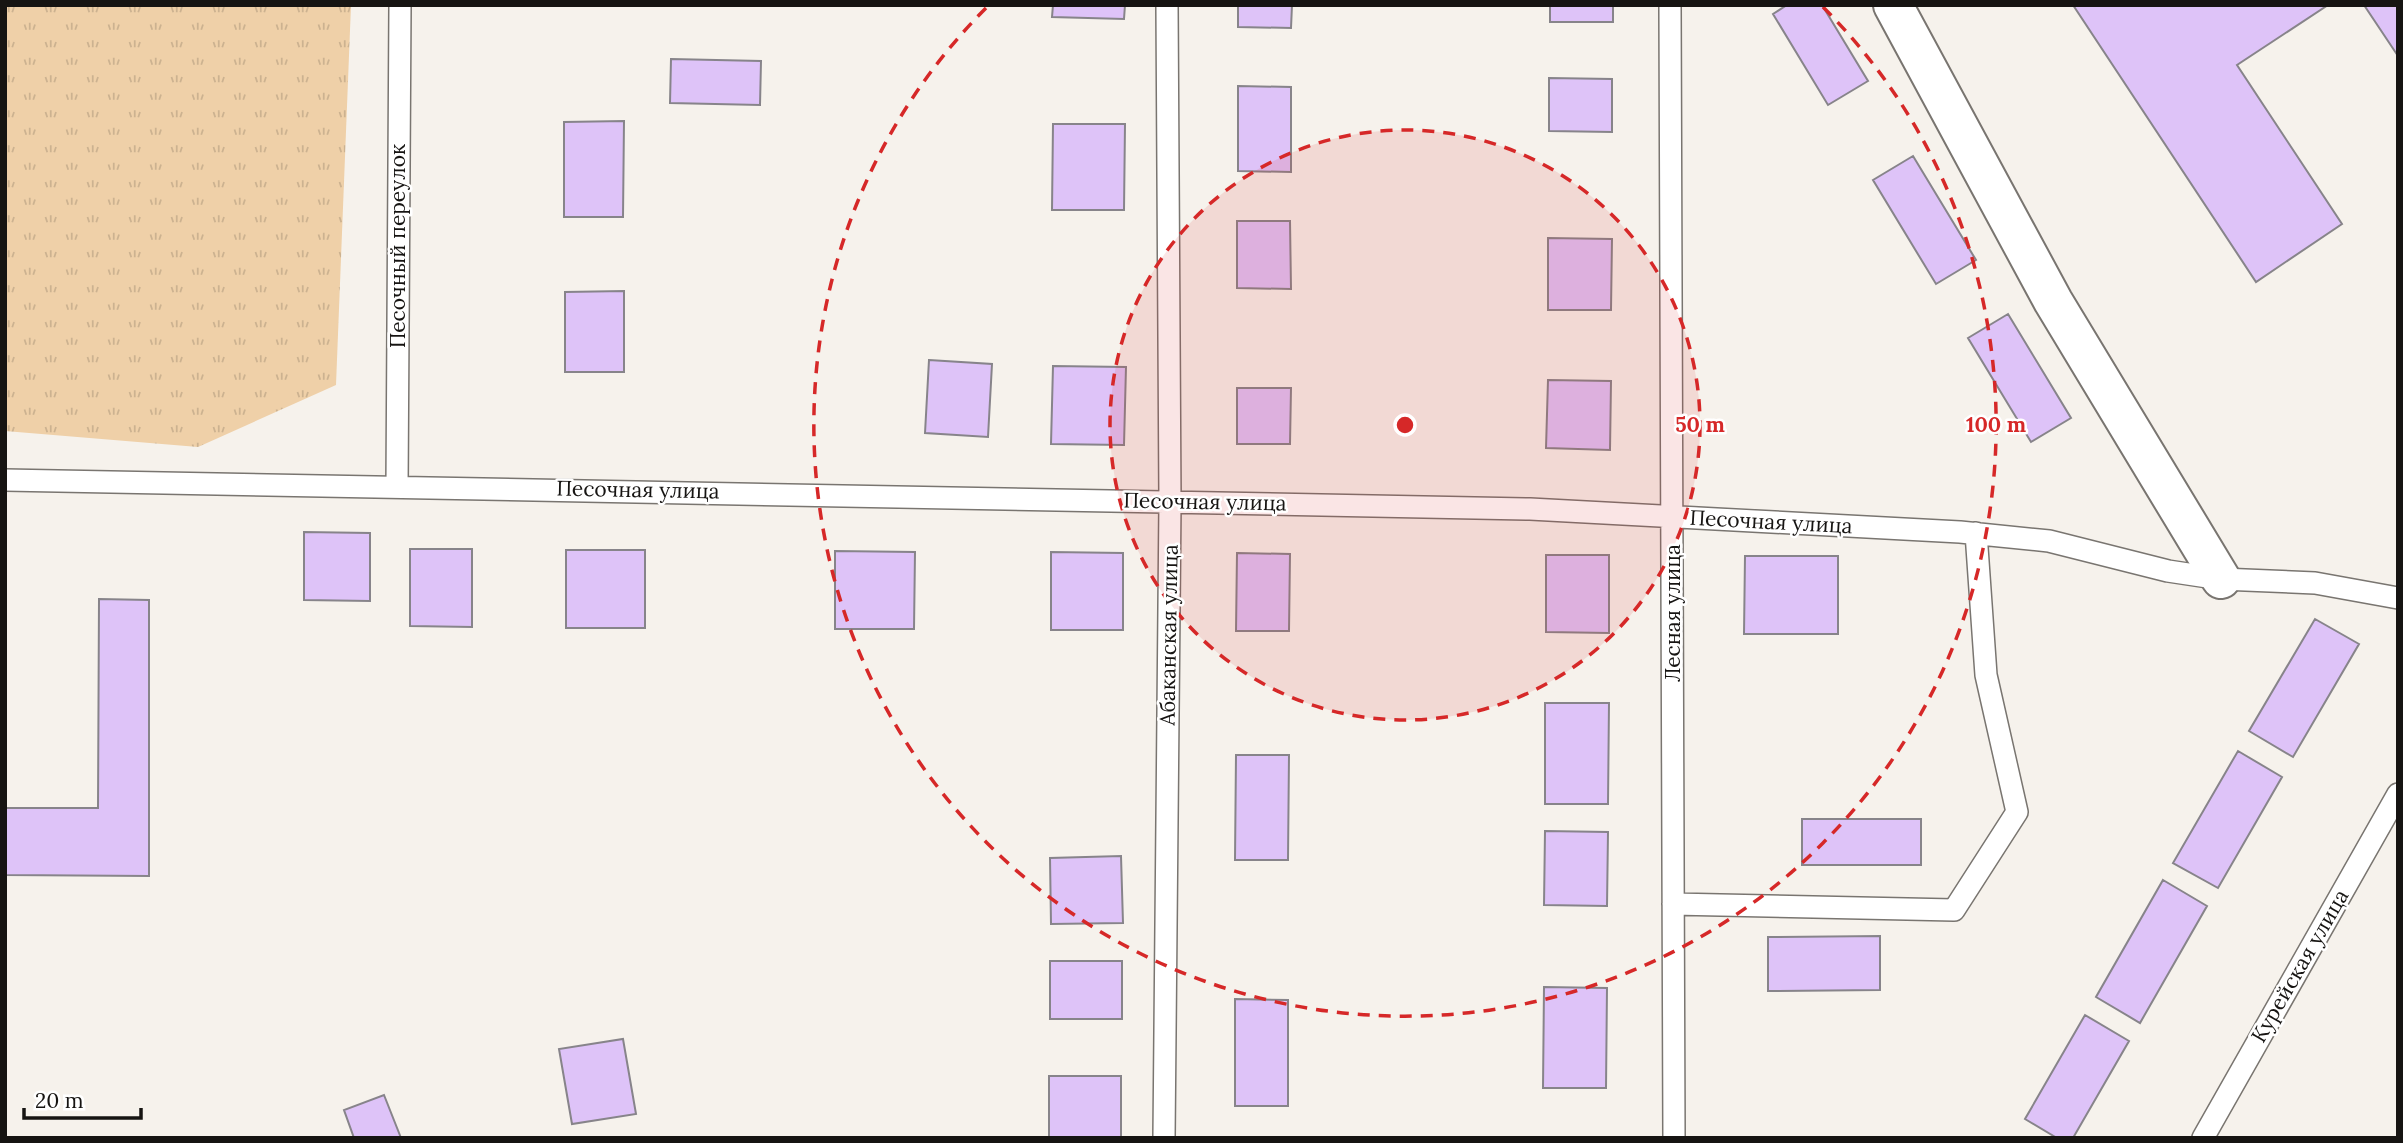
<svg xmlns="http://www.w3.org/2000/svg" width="2403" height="1143" viewBox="0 0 2403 1143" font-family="Lora,serif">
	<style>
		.park { fill: url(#park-tufts) }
		.building { fill: #dec3f8; stroke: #87848a; stroke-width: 2 }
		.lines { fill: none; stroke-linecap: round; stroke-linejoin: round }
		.lane-casing { stroke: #797570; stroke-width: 24 }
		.street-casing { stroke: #797570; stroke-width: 42 }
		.lane { stroke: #fff; stroke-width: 21 }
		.street { stroke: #fff; stroke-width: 38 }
		.ring { fill: none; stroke: #d62828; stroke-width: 3.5; stroke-dasharray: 12 9 }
		.labels { text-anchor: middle; stroke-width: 5; stroke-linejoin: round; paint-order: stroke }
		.street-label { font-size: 21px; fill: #161412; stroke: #fff }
		.centre { fill: #d62828; stroke: #fff; stroke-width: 3.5 }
		.ring-label { font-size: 21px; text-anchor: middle; font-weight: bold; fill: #d62828; stroke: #fff; stroke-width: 5; stroke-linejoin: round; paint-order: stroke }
	</style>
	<defs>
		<pattern id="park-tufts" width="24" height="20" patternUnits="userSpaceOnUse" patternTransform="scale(1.75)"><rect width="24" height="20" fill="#efd0a8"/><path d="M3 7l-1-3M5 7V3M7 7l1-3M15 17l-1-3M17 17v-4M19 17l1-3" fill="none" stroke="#ccb290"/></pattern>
	</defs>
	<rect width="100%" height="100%" fill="#f6f2ec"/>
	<!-- park -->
	<path class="park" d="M5,5H351L336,385L198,447L5,431Z"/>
	<!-- building -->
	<path class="building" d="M1053,5H1125L1124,19L1052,17Z
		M1238,5H1292L1291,28L1238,27Z
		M1550,5H1613V22H1550Z
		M1787,5H1822L1868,81L1828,105L1773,14Z
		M2073,5H2328L2237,65L2342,224L2256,282Z
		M2364,5H2398V56Z
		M671,59L761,61L760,105L670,103Z
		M1549,78L1612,79V132L1549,131Z
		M1238,86L1291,87V172L1238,171Z
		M624,121L623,217H564V122Z
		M1053,124H1125L1124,210H1052Z
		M1913,156L1976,260L1936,284L1873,180Z
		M1237,221H1290L1291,289L1237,288Z
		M1548,238L1612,239L1611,310H1548Z
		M624,291V372H565V292Z
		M2008,314L2071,418L2031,442L1968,338Z
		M929,360L992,364L988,437L925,433Z
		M1053,366L1126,367L1124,445L1051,444Z
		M1548,380L1611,381L1610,450L1546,448Z
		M1237,388H1291L1290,444H1237Z
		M304,532L370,533V601L304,600Z
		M410,549H472V627L410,626Z
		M566,550H645V628H566Z
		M835,551L915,552L914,629H835Z
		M1051,552L1123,553V630H1051Z
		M1237,553L1290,554L1289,631H1236Z
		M1546,555H1609V633L1546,632Z
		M1745,556H1838V634H1744Z
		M99,599L149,600V876L5,875V808H98Z
		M2315,619L2359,644L2293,757L2249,731Z
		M1545,703H1609L1608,804H1545Z
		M2238,751L2282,777L2218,888L2173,863Z
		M1236,755H1289L1288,860H1235Z
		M1802,819H1921V865H1802Z
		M1545,831L1608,832L1607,906L1544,905Z
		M1121,856L1123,923L1051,924L1050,858Z
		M2163,880L2207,906L2140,1023L2096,997Z
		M1880,936V990L1768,991V937Z
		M1050,961H1122V1019H1050Z
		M1544,987L1607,988L1606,1088H1543Z
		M1235,999L1288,1000V1106H1235Z
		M2085,1015L2129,1041L2073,1138H2057L2025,1119Z
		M623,1039L636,1114L572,1124L559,1049Z
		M1049,1076H1121V1138H1049Z
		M384,1095L401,1138H354L344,1110Z"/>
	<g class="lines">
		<!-- lane casing -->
		<g class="lane-casing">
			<path id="lane" d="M1670,5L1674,1138
				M5,480L1530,509L1960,532L2049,541L2168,571L2221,579L2315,583L2398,598
				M397,487L400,5
				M1673,904L1954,910L2017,812L1986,675L1976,533
				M1164,1138L1170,502L1167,5
				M2203,1138L2398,794"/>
		</g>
		<!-- street casing -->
		<g class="street-casing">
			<path id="street" d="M1893,5L2053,301L2221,579"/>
		</g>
		<!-- lane -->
		<use href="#lane" class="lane"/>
		<!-- street -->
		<use href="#street" class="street"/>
	</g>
	<!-- distance rings -->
	<circle cx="1405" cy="425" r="295" fill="#d62828" fill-opacity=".12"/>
	<g class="ring">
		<circle cx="1405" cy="425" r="295"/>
		<path d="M1823 7A591 591 0 1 1 987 7"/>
	</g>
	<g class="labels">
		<!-- street labels -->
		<g class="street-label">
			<text transform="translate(398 246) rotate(-90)" y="7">Песочный переулок</text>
			<text transform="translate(638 490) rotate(1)" y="7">Песочная улица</text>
			<text transform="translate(1205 502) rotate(1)" y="7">Песочная улица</text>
			<text transform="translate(1771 522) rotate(3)" y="7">Песочная улица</text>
			<text transform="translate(1673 613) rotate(-90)" y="7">Лесная улица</text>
			<text transform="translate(1169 635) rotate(-89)" y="7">Абаканская улица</text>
			<text transform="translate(2300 966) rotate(-60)" y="7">Курейская улица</text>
		</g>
	</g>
	<circle cx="1405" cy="425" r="10" class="centre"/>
	<g class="ring-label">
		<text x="1700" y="432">50 m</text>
		<text x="1996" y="432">100 m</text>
	</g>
	<!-- border -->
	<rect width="2403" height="1143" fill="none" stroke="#161412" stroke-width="14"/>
	<!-- scale -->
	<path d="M24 1108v10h117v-10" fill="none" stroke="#161412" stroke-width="3.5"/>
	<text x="35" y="1108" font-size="21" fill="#161412" stroke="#ffffff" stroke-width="5" paint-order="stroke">20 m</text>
</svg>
